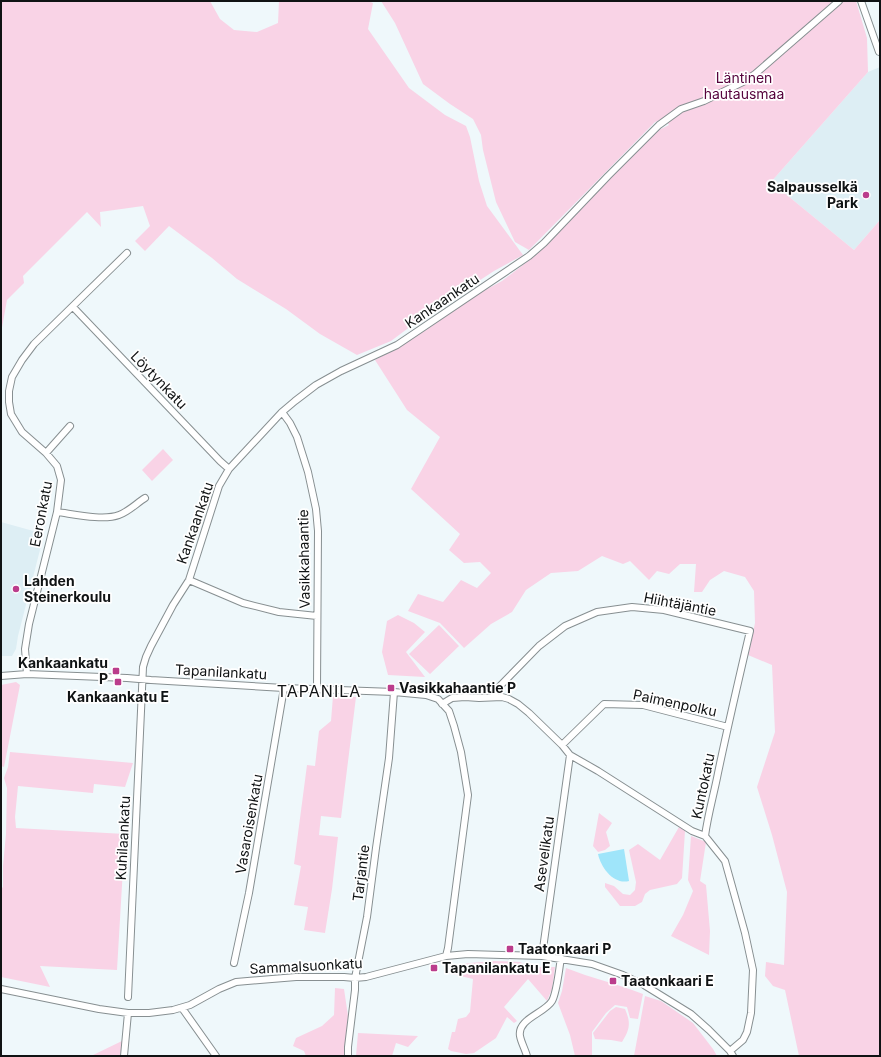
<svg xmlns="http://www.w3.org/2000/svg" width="881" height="1057" viewBox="0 0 881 1057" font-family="Inter,sans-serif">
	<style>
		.built { fill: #ddeef4 }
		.green { fill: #f9d3e6 }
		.water { fill: #9fe5fa }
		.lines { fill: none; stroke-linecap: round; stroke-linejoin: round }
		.minor-casing { stroke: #878f91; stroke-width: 8 }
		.minor { stroke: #fff; stroke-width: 6 }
		.poi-dot { fill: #bb3d8c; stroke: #fff; stroke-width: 1.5 }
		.labels { text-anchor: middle; stroke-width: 3.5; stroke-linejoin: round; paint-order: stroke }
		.park-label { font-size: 14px; fill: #55033c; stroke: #fff }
		.poi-label { font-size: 14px; font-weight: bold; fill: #101314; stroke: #fff; text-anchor: start }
		.street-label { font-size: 14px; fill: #101314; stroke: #fff }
		.quarter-label { font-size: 16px; letter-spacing: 1px; fill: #101314; stroke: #fff }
	</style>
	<rect width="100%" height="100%" fill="#eff8fb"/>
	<!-- built -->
	<path class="built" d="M880,67V220L854,250L771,182L868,72Z
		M1,522L37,532L42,542L18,636L16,649L12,656H1Z"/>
	<!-- green -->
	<path class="green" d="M1,1H210L220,19L234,30L257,32L278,23L279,1H368L373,3L368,29L409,88L445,115L466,126L470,137L479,181L487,206L523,255L494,271L419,320L391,341L357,355L320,334L286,309L237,279L212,258L169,226L145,251L135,241L150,226L143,206L100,212L101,227L87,212L23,276L24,283L7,300L1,333Z
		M381,1H856L867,38L868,72L771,182L854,250L880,220V1056H799L785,990L773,986L765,976L766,962L784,965L787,892L772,835L757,787L775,732L772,665L748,655L755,623L754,591L745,577L724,571L710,580L702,592H694L696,564H680L669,574L657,571L649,580L630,561L623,564L602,556L578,571L551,573L526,590L512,612L491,624L464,648L440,623L408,611L418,594L443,602L461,580L477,588L491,573L480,562L464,563L449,550L460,534L411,489L440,437L407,410L375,360L426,330L476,295L502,281L528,261L641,147L659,130L669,125L664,118L655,122L529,250L515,242L496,202L483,150L481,135L473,119L450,104L423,84L395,23Z
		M163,449L173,460L152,481L142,470Z
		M398,615L414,623L425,632L406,652L425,677L388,675L382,652L387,621Z
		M439,625L459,646L430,674L409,654Z
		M16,682L20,685L4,767L1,766V685Z
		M333,696L356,697L341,818L321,816L319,835L338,837L332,889L325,933L304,930L308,907L294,905L301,866L294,864L307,765L315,766L319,731L331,721Z
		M10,752L133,763L125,787L94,784L93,793L18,786L15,817L16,828L125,834L117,970L40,966L50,987L1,977V889L3,887V866L6,834L7,788L4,778L8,767Z
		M599,813L612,823L606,832L610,846L605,850L598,852L593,846Z
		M679,827L685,831L682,878L677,884L650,890L645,894L642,902L635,906H620L605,887V883L614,886L623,894L630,895L635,890L636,882L629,850L638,844L660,860Z
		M691,836L706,842L700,881L706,885L710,931L709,955L671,936L683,915L693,891L688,880Z
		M494,961L520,962L531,967H555L552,989L547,1001L528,979L504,1007L517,1021L514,1023L507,1017L496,1038L474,1053L466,1054L451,1051L448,1049L452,1032H455L458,1019L466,1017L470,1012L473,979L448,973L450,966L470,963Z
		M566,968C591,978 618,984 643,994L638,1019L630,1018L627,1007L615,1005L606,1013L592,1032V1056H575L570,1035L558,1003L562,991Z
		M335,988L344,989L348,1016L345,1056H306L304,1051L293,1046L296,1038L322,1026L334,1015Z
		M645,996L661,1001L693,1023L713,1049L717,1056H634Z
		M616,1007L625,1009C631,1023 630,1029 622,1042L611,1040L595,1039L593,1033L610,1011Z
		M358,1033L418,1036L408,1047L396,1043L392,1056H356Z
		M122,1041L121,1051L120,1056H91Z"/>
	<!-- water -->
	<path class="water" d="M624,849L629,881C614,885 601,868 598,854Z"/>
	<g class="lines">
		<!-- minor casing -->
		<g class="minor-casing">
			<path id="minor" d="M861,1L879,52H880
				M73,307L220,461L229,469
				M282,412L290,423L297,437L308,472L316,509L318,531L317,688
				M46,453L70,426
				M57,512C73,514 103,521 119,515C128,512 137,503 145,498
				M189,580L243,603L279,612L317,616
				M27,674L25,649L29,624L57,512L61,480L57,466L46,453L22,432L11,414L9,402V391L12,377L22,360L34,344L127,253
				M1,676L27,674L127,678L151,680L284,688L394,692L426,695L438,699L449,711L454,726L461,752L468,795L448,948L446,956
				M493,697L497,689L539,646L565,626L597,612L632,607L664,610L750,631C739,678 728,725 718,773C714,794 708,814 705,836L725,861L745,933L753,970L751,1013L747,1032L743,1040L730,1051
				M442,704L452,698L465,697L479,698L502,697L509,699L518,704L529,713L562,745L570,755L598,771L692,831L705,836
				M562,745L604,704L643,705L728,727
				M542,956L570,755
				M234,963L249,893L284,688
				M1,989L99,1009L128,1013H149L173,1010L190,1005L219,989L236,982L296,977H344L355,978L366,977L446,956L468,954L542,956L592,964L623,975L644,985L691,1014L709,1030L730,1051L733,1056
				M128,997L143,667L146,657L151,646L173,605L189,580L219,486L229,469L282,412L295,401L316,385L341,371L397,345L529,256L544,243L608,176L659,125L681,109L704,101L743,82L755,74L839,1
				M182,1008L216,1056
				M124,1056L128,1013
				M348,1056V1047L355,990V978L367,917L376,848L389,758L394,692
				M527,1056C525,1049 521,1042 520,1036C517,1019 545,1013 552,1001C557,992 559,969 561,958"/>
		</g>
		<!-- minor -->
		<use href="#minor" class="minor"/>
	</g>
	<!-- markers -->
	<g class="poi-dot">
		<circle cx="866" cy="195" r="4"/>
		<circle cx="16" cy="589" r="4"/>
		<rect x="112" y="667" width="8" height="8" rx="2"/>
		<rect x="114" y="678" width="8" height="8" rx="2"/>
		<rect x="387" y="684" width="8" height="8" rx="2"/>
		<rect x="506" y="945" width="8" height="8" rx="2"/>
		<rect x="430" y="964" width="8" height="8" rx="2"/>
		<rect x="609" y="977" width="8" height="8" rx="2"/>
	</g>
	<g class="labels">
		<!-- park labels -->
		<g class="park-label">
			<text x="744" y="83">Läntinen<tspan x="744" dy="16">hautausmaa</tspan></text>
		</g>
		<!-- poi labels -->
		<g class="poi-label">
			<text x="858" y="192" text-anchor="end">Salpausselkä<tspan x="858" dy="16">Park</tspan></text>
			<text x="24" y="586">Lahden<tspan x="24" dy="16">Steinerkoulu</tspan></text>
			<text x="108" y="668" text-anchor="end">Kankaankatu<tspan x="108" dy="16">P</tspan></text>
			<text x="399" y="693">Vasikkahaantie P</text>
			<text x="118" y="702" text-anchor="middle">Kankaankatu E</text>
			<text x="518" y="954">Taatonkaari P</text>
			<text x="442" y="973">Tapanilankatu E</text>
			<text x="621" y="986">Taatonkaari E</text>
		</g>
		<!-- street labels -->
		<g class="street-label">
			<text transform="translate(442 301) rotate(-34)" y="5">Kankaankatu</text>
			<text transform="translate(159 380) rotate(46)" y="5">Löytynkatu</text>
			<text transform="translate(41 514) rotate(-79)" y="5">Eeronkatu</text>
			<text transform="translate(195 523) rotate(-71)" y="5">Kankaankatu</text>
			<text transform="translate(304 559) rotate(-91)" y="5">Vasikkahaantie</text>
			<text transform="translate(680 604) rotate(11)" y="5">Hiihtäjäntie</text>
			<text transform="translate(221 672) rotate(3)" y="5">Tapanilankatu</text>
			<text transform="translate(675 703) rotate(12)" y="5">Paimenpolku</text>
			<text transform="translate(703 786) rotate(-78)" y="5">Kuntokatu</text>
			<text transform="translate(249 824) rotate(-80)" y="5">Vasaroisenkatu</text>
			<text transform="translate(123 838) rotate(-87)" y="5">Kuhilaankatu</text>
			<text transform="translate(544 854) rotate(-82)" y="5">Asevelikatu</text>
			<text transform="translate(361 873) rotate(-83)" y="5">Tarjantie</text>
			<text transform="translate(306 966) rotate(-3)" y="5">Sammalsuonkatu</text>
		</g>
		<!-- quarter labels -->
		<g class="quarter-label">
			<text x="319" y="697">TAPANILA</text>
		</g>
	</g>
	<!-- border -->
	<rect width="881" height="1057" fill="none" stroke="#101314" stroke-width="4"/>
</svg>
